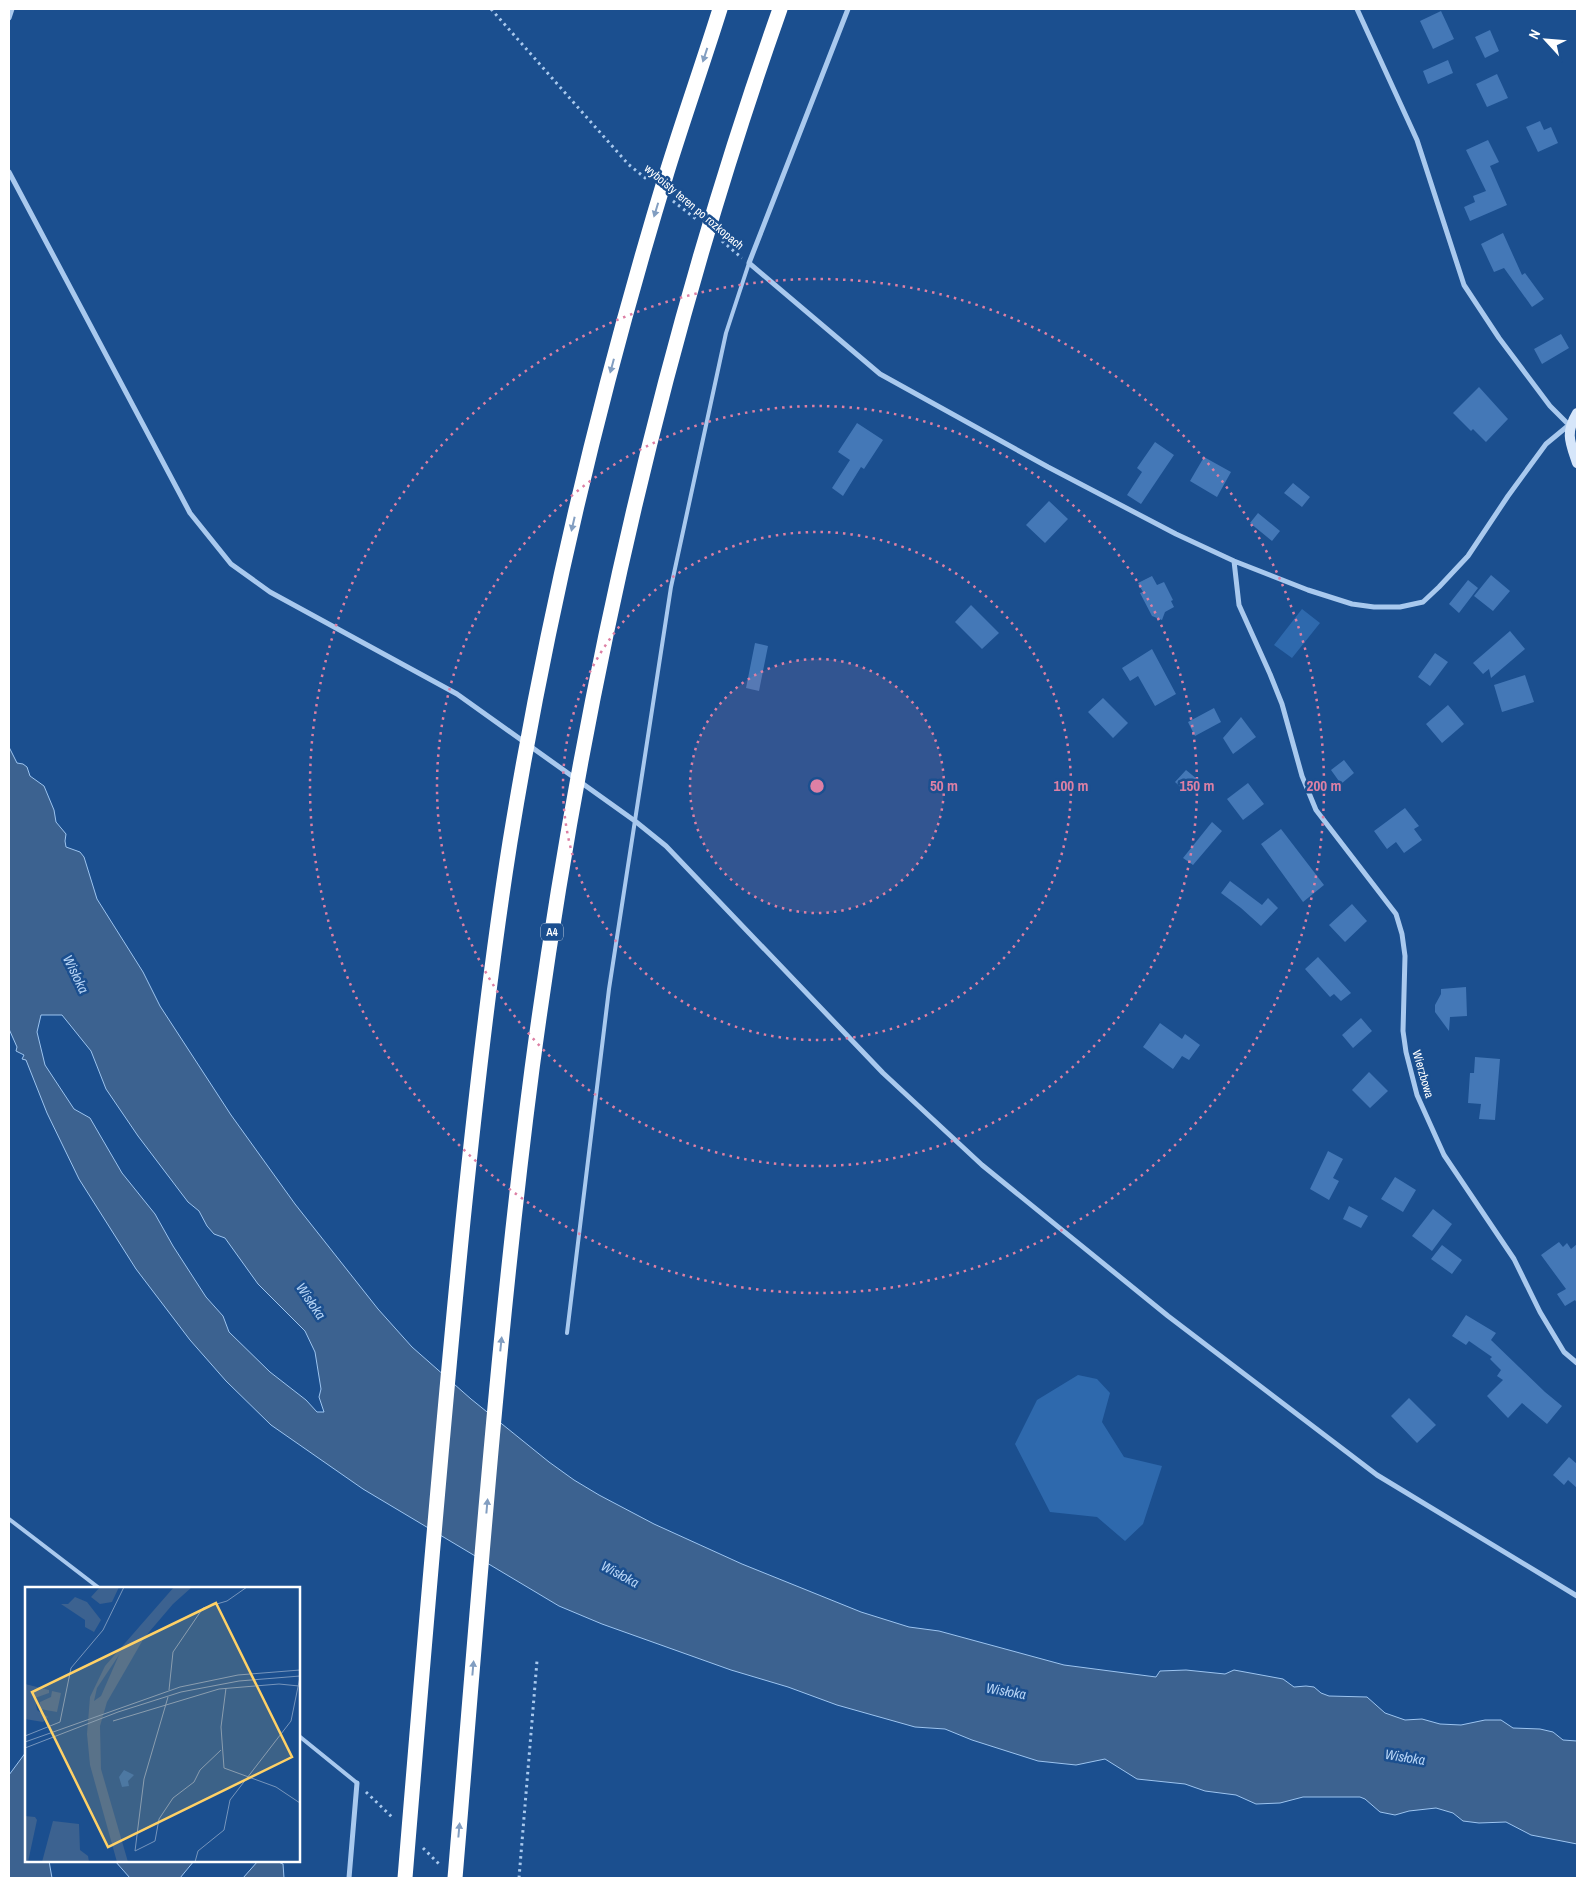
<svg xmlns="http://www.w3.org/2000/svg" width="1586" height="1887" viewBox="0 0 1586 1887" font-family="'Archivo Narrow',sans-serif">
	<style>
		.green { fill: #2e69ad }
		.water { fill: #3c6290; stroke: #9cc4f0; fill-rule: evenodd }
		.building { fill: #4478b7 }
		.lines { fill: none; stroke-linecap: round; stroke-linejoin: round }
		.path { stroke: #a9c9ee; stroke-width: 3; stroke-dasharray: 2.5 4; stroke-linecap: butt }
		.lane { stroke: #a9c9ee; stroke-width: 4 }
		.street { stroke: #a9c9ee; stroke-width: 5 }
		.secondary { stroke: #d6e6fa; stroke-width: 10 }
		.highway-bridge { stroke: #fff; stroke-width: 15 }
		.oneway { fill: #829ec1 }
		.ring { fill: none; stroke: #dd80a5; stroke-width: 2.5; stroke-dasharray: 2.5 5 }
		.labels { text-anchor: middle; stroke-width: 5; stroke-linejoin: round; paint-order: stroke }
		.shield { fill: #1b4f8f; stroke: #bbcadd; stroke-width: 1 }
		.shield-label { font-size: 11px; font-weight: bold; fill: #fff }
		.street-label { font-size: 12px; fill: #fff; stroke: #1b4f8f }
		.water-label { font-size: 14px; font-style: italic; fill: #b5d3f5; stroke: #1b4f8f }
		.inset-road { fill: none; stroke: #7695bc; stroke-width: 1 }
		.view { fill: #ffd166; fill-opacity: 0.15; stroke: #ffd166; stroke-width: 2.5 }
		.inset-edge { fill: none; stroke: #fff; stroke-width: 2.5 }
		.centre { fill: #dd80a5; stroke: #1b4f8f; stroke-width: 2.5 }
		.ring-label { font-size: 15px; text-anchor: middle; font-weight: bold; fill: #dd80a5; stroke: #1b4f8f; stroke-width: 5; stroke-linejoin: round; paint-order: stroke }
	</style>
	<rect width="100%" height="100%" fill="#1b4f8f"/>
	<!-- green -->
	<path class="green" d="M1302,609L1320,623L1292,658L1274,645Z
		M1078,1375L1097,1379L1110,1393L1102,1422L1124,1457L1162,1466L1143,1524L1125,1541L1097,1517L1050,1512L1015,1444L1037,1400Z"/>
	<!-- water -->
	<path class="water" d="M9,747L17,763L23,764L27,767L30,776L44,786L54,810L56,822L66,834L65,841L66,847L80,852L84,857L97,899L143,972L160,1006L231,1115L295,1204L378,1309L412,1347L471,1399L549,1462L574,1480L599,1495L654,1524L742,1564L861,1612L909,1627L939,1631L1064,1665L1156,1677L1160,1671L1186,1670L1225,1674L1234,1670L1283,1679L1294,1687L1306,1686L1314,1687L1321,1693L1329,1696L1367,1697L1385,1713L1405,1720L1422,1719L1440,1724L1461,1725L1485,1720H1501L1513,1728L1540,1729L1553,1732L1563,1740L1577,1741V1844L1531,1835L1506,1822L1479,1823L1463,1821L1453,1813L1436,1808L1409,1811L1395,1815L1380,1812L1365,1799L1360,1797H1303L1280,1803L1256,1804L1236,1795L1205,1791L1185,1784L1137,1779L1105,1759L1076,1765L1038,1761L972,1740L945,1729L915,1727L837,1705L788,1687L731,1670L602,1624L559,1606L363,1489L271,1425L226,1381L190,1340L136,1269L79,1179L47,1113L26,1060L22,1059L24,1055L16,1051L17,1047L9,1029ZM41,1015H62L91,1051L106,1089L138,1136L188,1202L199,1211L207,1226L214,1234L225,1238L258,1284L305,1331L315,1352L321,1389L319,1397L324,1412H317L306,1400L270,1372L229,1332L223,1316L206,1297L173,1246L155,1214L122,1173L90,1118L74,1109L45,1065L37,1032Z
		M26,1752V1861H49L52,1878H9V1775Z
		M115,1861H194L180,1878H130Z
		M258,1861H276L283,1864L284,1878H243Z"/>
	<!-- building -->
	<path class="building" d="M1441,11L1454,39L1433,49L1420,21Z
		M1490,30L1499,51L1485,58L1475,37Z
		M1448,60L1453,73L1428,84L1423,71Z
		M1497,74L1508,98L1487,107L1476,84Z
		M1540,121L1544,130L1551,127L1558,143L1538,152L1526,127Z
		M1488,140L1499,162L1490,166L1507,205L1470,221L1464,207L1475,202L1473,196L1486,191L1466,150Z
		M1503,233L1522,275L1525,273L1544,299L1532,307L1504,268L1494,272L1481,244Z
		M1561,334L1569,348L1542,364L1534,349Z
		M1479,387L1508,419L1486,442L1473,429L1471,431L1453,413Z
		M857,423L883,440L864,469L861,467L843,496L832,488L850,460L838,452Z
		M1155,442L1174,455L1141,504L1127,495L1142,472L1137,468Z
		M1204,457L1231,472L1217,497L1190,481Z
		M1293,483L1310,497L1302,507L1284,493Z
		M1049,501L1068,519L1045,543L1026,525Z
		M1258,513L1280,531L1272,541L1250,523Z
		M1491,575L1510,591L1493,611L1474,596Z
		M1152,576L1157,585L1164,582L1173,600L1171,601L1174,607L1165,612L1162,620L1152,616L1140,593L1143,592L1138,583Z
		M1468,580L1478,588L1459,613L1449,604Z
		M971,605L999,633L982,649L955,622Z
		M1510,631L1525,649L1491,678L1489,669L1483,674L1473,663Z
		M755,643L768,646L759,691L746,688Z
		M1152,649L1176,694L1155,706L1138,676L1130,681L1122,668Z
		M1435,653L1448,662L1430,686L1418,677Z
		M1525,675L1534,702L1502,712L1494,685Z
		M1103,698L1128,723L1113,738L1088,712Z
		M1448,705L1464,724L1442,743L1426,724Z
		M1214,708L1221,722L1195,736L1188,722Z
		M1241,717L1256,737L1233,754L1223,738Z
		M1344,760L1354,773L1341,784L1331,770Z
		M1186,770L1197,779L1186,792L1175,782Z
		M1248,783L1264,804L1243,820L1227,799Z
		M1405,808L1419,826L1414,829L1422,840L1404,853L1396,842L1387,849L1374,831Z
		M1212,822L1222,831L1193,865L1183,858Z
		M1281,829L1324,885L1303,902L1261,844Z
		M1230,881L1262,905L1268,898L1278,908L1261,926L1241,908L1221,893Z
		M1352,904L1367,921L1345,942L1329,925Z
		M1318,957L1351,993L1341,1001L1334,994L1330,997L1305,969Z
		M1466,987L1467,1016L1450,1017L1449,1031L1435,1012V1005L1441,994V989Z
		M1361,1018L1372,1031L1353,1048L1342,1035Z
		M1160,1023L1182,1039L1185,1034L1200,1045L1189,1060L1182,1056L1173,1069L1143,1047Z
		M1475,1057L1500,1059L1495,1120L1479,1119L1481,1104L1468,1103L1470,1073H1474Z
		M1369,1072L1388,1091L1370,1108L1352,1090Z
		M1328,1151L1343,1159L1333,1178L1339,1181L1329,1200L1310,1189Z
		M1395,1177L1416,1190L1403,1212L1381,1199Z
		M1349,1206L1368,1216L1361,1228L1343,1219Z
		M1433,1209L1452,1224L1432,1251L1412,1236Z
		M1559,1242L1563,1247L1567,1243L1571,1249L1577,1244V1303L1575,1300L1565,1306L1557,1294L1566,1289L1541,1255Z
		M1442,1245L1462,1260L1452,1274L1431,1259Z
		M1466,1315L1496,1333L1491,1340L1545,1392L1562,1406L1547,1424L1522,1403L1508,1418L1487,1396L1503,1380L1497,1376L1501,1370L1490,1359L1492,1357L1469,1341L1466,1345L1452,1336Z
		M1409,1398L1436,1425L1417,1443L1391,1416Z
		M1569,1457L1577,1464V1488L1568,1480L1564,1485L1553,1475Z"/>
	<g class="lines">
		<!-- path -->
		<path class="path" d="M491,9L628,164L649,181
			M673,201L696,219
			M722,241L742,258
			M366,1792L394,1819
			M423,1848L440,1865
			M519,1878L537,1661"/>
		<!-- lane -->
		<path class="lane" d="M567,1333L609,989L671,587L726,333L749,263
			M9,1519L99,1588
			M299,1736L357,1783"/>
		<!-- street -->
		<path class="street" d="M848,9L749,263L880,374L1048,467L1176,534L1234,561L1308,590L1352,604L1374,607H1400L1423,602L1439,587L1468,556L1508,496L1546,444L1569,425L1550,406L1499,338L1464,285L1417,140L1357,9
			M9,18L12,9
			M9,172L190,513L231,564L270,592L457,694L635,821L666,846L883,1073L982,1165L1168,1316L1377,1475L1577,1596
			M1234,561L1239,605L1270,674L1282,704L1302,776L1316,810L1396,914L1402,934L1405,956L1403,1031L1406,1052L1417,1095L1444,1155L1514,1259L1540,1312L1564,1352L1577,1363
			M349,1878L357,1783"/>
		<!-- secondary -->
		<path class="secondary" d="M1577,413C1565,433 1570,442 1577,463"/>
		<!-- highway-bridge -->
		<path class="highway-bridge" d="M405,1878C423,1659 441,1440 463,1221C476,1094 490,968 510,842C547,615 600,392 667,172C684,117 703,63 720,9
			M455,1878C478,1608 497,1338 532,1069C580,709 659,351 780,9"/>
	</g>
	<!-- one-way arrows -->
	<defs><path id="oneway-solid" d="M-6-.8H1V-3.2L6.5 0L1 3.2V.8H-6Z" transform="scale(1.25)"/></defs>
	<g class="oneway">
		<use href="#oneway-solid" transform="translate(705 55) rotate(108)"/>
		<use href="#oneway-solid" transform="translate(656 210) rotate(107)"/>
		<use href="#oneway-solid" transform="translate(612 366) rotate(105)"/>
		<use href="#oneway-solid" transform="translate(573 524) rotate(103)"/>
		<use href="#oneway-solid" transform="translate(501 1344) rotate(-84)"/>
		<use href="#oneway-solid" transform="translate(487 1506) rotate(-85)"/>
		<use href="#oneway-solid" transform="translate(473 1668) rotate(-85)"/>
		<use href="#oneway-solid" transform="translate(459 1830) rotate(-85)"/>
	</g>
	<!-- distance rings -->
	<circle cx="817" cy="786" r="127" fill="#dd80a5" fill-opacity=".12"/>
	<g class="ring">
		<circle cx="817" cy="786" r="127"/>
		<circle cx="817" cy="786" r="254"/>
		<circle cx="817" cy="786" r="380"/>
		<circle cx="817" cy="786" r="507"/>
	</g>
	<g class="labels">
		<!-- shield labels -->
		<rect class="shield" x="541" y="923.5" width="22" height="17" rx="4"/>
		<g class="shield-label">
			<text x="552" y="936">A4</text>
		</g>
		<!-- street labels -->
		<g class="street-label">
			<text transform="translate(694 207) rotate(40)" y="4">wyboisty teren po rozkopach</text>
			<text transform="translate(1423 1074) rotate(74)" y="4">Wierzbowa</text>
		</g>
		<!-- water labels -->
		<g class="water-label">
			<text transform="translate(76 974) rotate(64)" y="5">Wisłoka</text>
			<text transform="translate(311 1301) rotate(56)" y="5">Wisłoka</text>
			<text transform="translate(620 1574) rotate(28)" y="5">Wisłoka</text>
			<text transform="translate(1006 1691) rotate(10)" y="5">Wisłoka</text>
			<text transform="translate(1405 1757) rotate(9)" y="5">Wisłoka</text>
		</g>
	</g>
	<!-- overview -->
	<g transform="translate(25 1587)">
		<rect width="275" height="275" fill="#1b4f8f"/>
		<path d="M99,183L109,188L103,194L104,199L97,200L94,190Z" fill="#2e69ad"/>
		<path d="M75,0H94L87,15L75,17L66,10ZM149,0H167L148,17L119,51L82,115L75,139L76,182L103,275H92L65,178L62,147L65,110L80,79ZM94,68L76,109L69,114L72,101ZM50,10L62,15L76,33L69,45L60,40V33L36,17H43ZM0,97L24,103V106L10,111L12,123L23,130L18,135L0,132ZM27,104L36,106L32,125L15,122V115L26,110ZM0,229L10,230L12,233L3,275H0ZM28,234L54,237L55,263L63,269L64,275H17Z" fill="#3c6290" fill-rule="evenodd"/>
		<path class="inset-road" d="M201,101L196,140L199,181L251,200L275,216M144,103L148,65L178,21L202,14L222,0M143,110L119,192L110,264L130,254L134,232L148,211L169,195L175,183L196,163M88,134L194,102L254,97L274,99M0,149L35,135L46,81L78,43L99,0M0,155L155,100L213,88L275,83M0,161L93,125L156,105L214,94L275,89M170,275L173,264L199,243L205,213L266,134L275,90"/>
		<path class="view" d="M191,16L267,170L83,260L7,105Z"/>
		<rect width="275" height="275" class="inset-edge"/>
	</g>
	<circle cx="817" cy="786" r="8" class="centre"/>
	<g class="ring-label">
		<text x="944" y="791">50 m</text>
		<text x="1071" y="791">100 m</text>
		<text x="1197" y="791">150 m</text>
		<text x="1324" y="791">200 m</text>
	</g>
	<!-- border -->
	<rect width="1586" height="1887" fill="none" stroke="#ffffff" stroke-width="20"/>
	<!-- north arrow -->
	<g transform="translate(1546 40) rotate(296)" stroke="#1b4f8f" stroke-width="4" paint-order="stroke">
	<path d="M0-4L9 19L0 12L-9 19Z" fill="#ffffff"/>
	<text y="-8" font-size="14" font-weight="bold" text-anchor="middle" fill="#ffffff">N</text>
	</g>
</svg>
